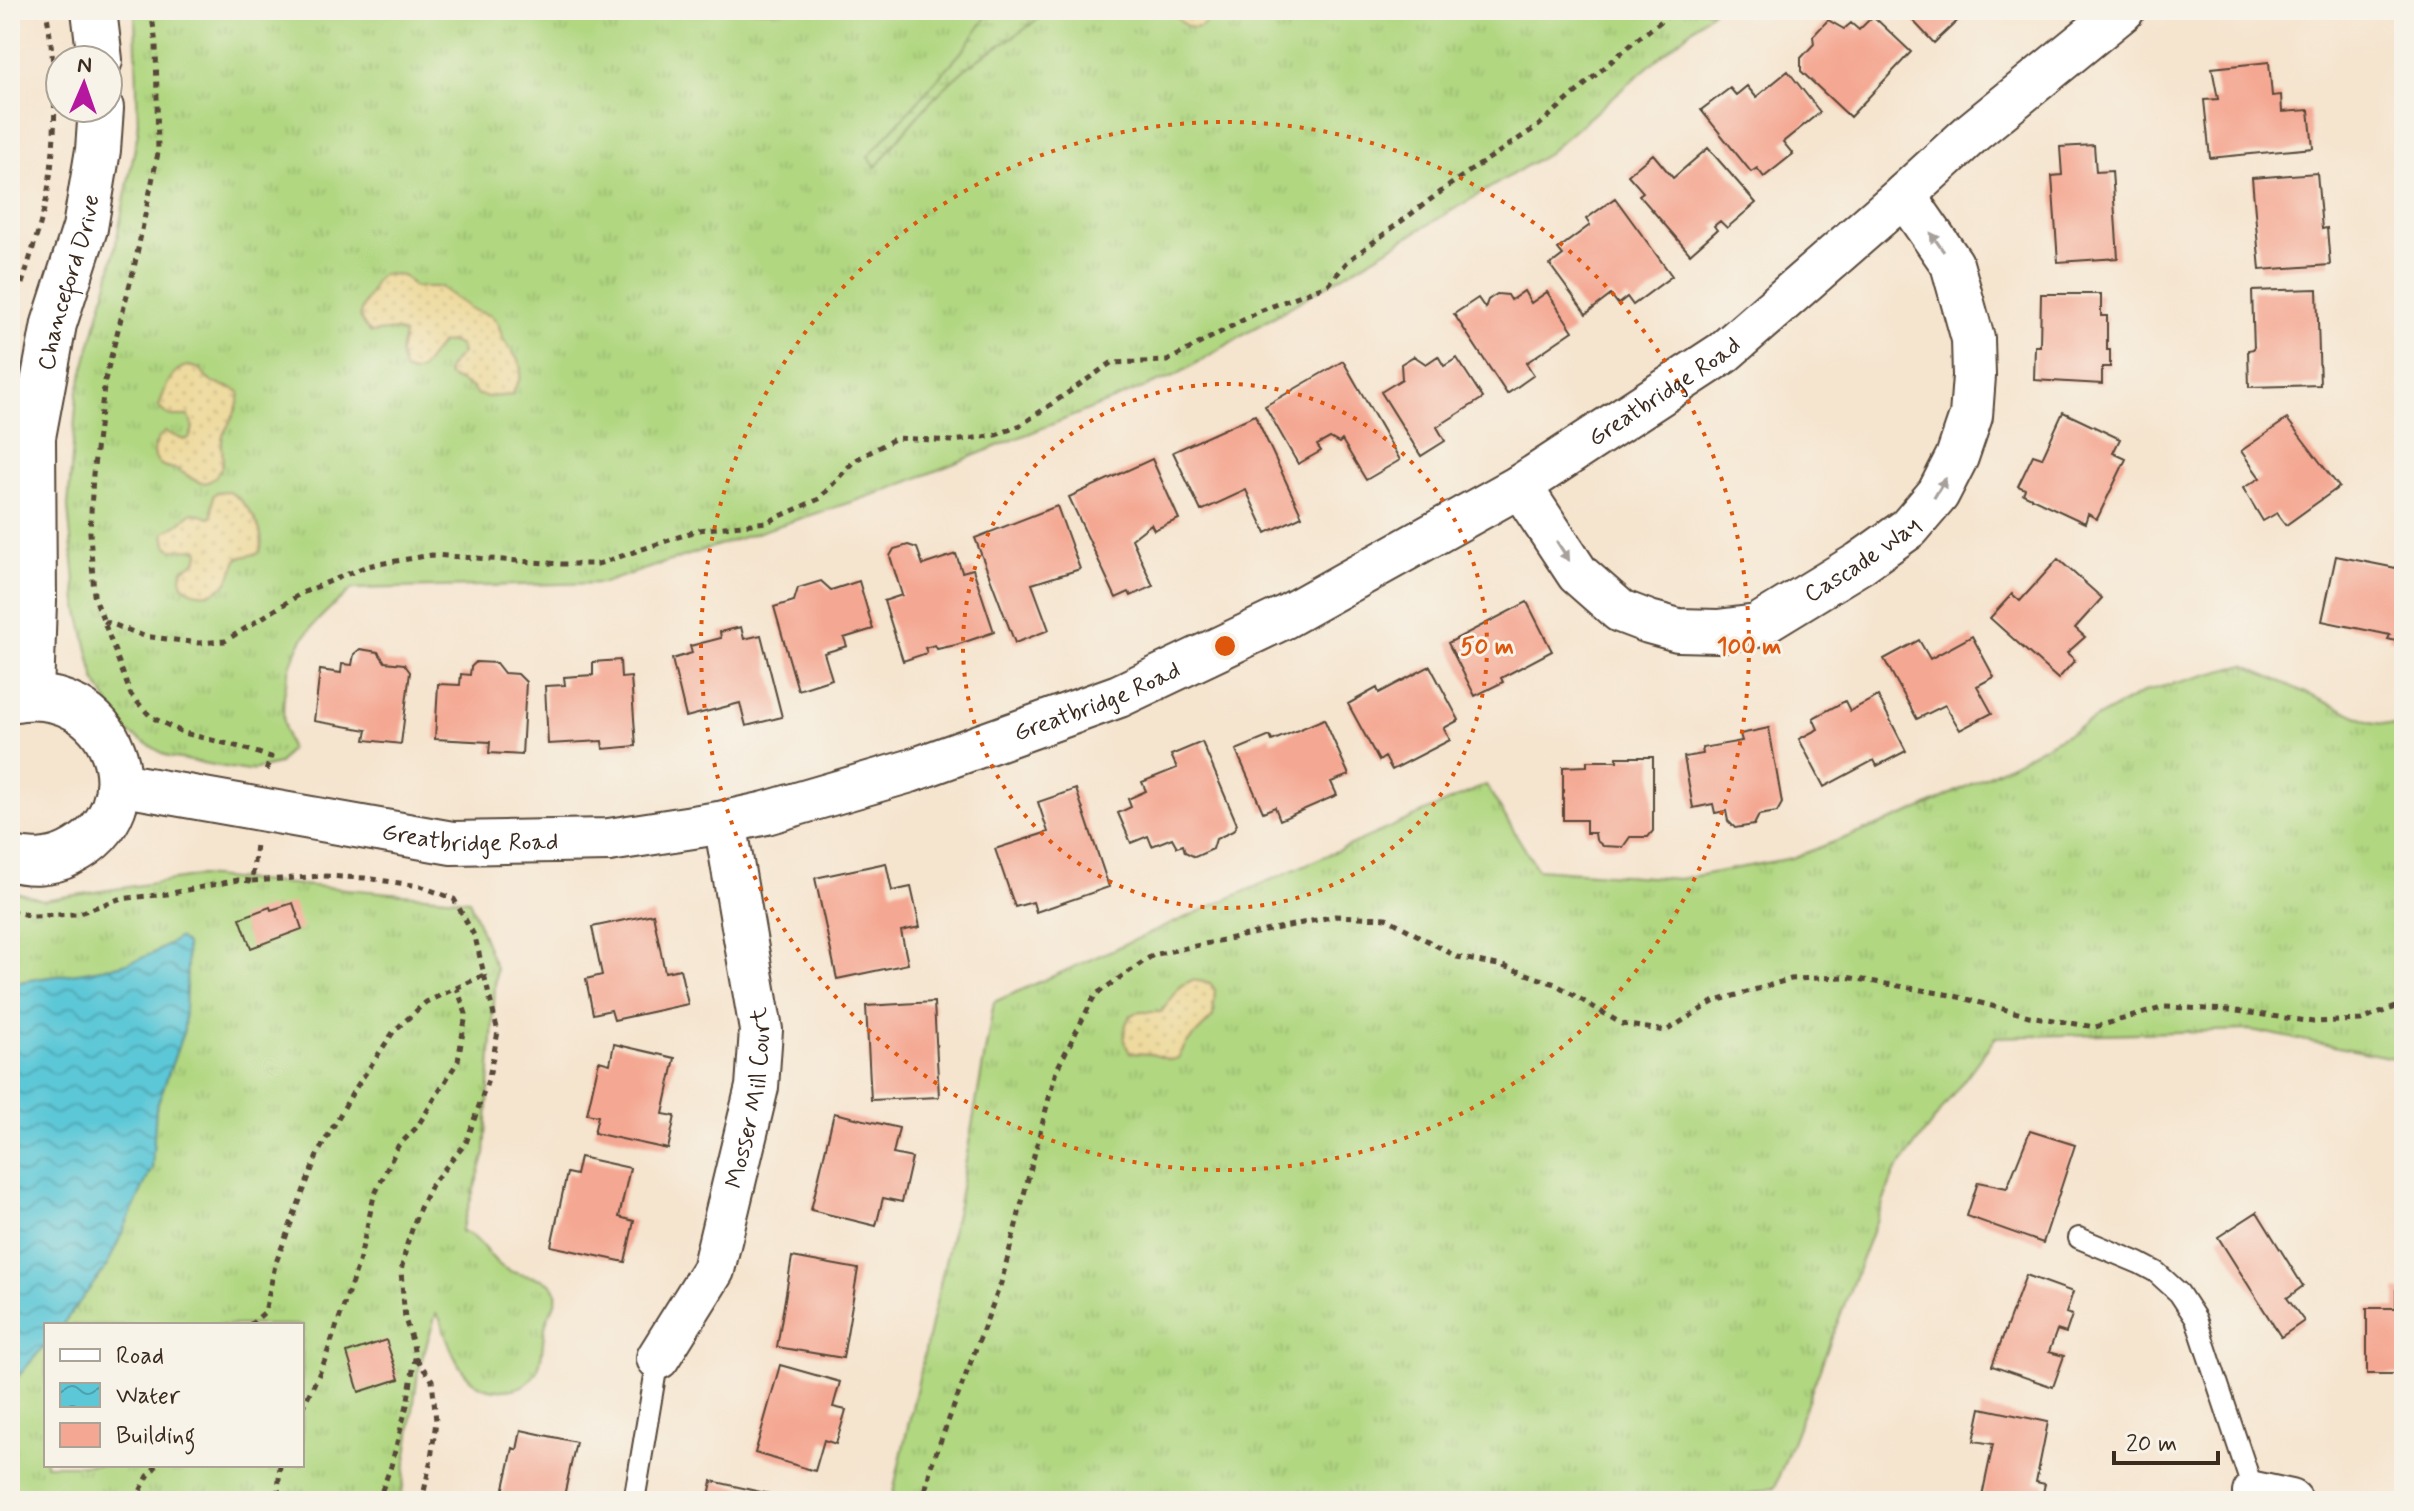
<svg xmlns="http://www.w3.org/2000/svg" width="2414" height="1511" viewBox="0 0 2414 1511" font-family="Mynerve,sans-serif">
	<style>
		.grass { fill: url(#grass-tufts); stroke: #768050; stroke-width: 2; fill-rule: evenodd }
		.wetland { fill: url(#wetland-marsh); stroke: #768050; stroke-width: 2 }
		.sand { fill: url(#sand-dots); stroke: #94825e; stroke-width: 2 }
		.water { fill: url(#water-waves); stroke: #4c787a; stroke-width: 2 }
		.building { fill: #f4a893 }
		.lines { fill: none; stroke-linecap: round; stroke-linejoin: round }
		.service-casing { stroke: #574638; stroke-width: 24 }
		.minor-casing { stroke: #574638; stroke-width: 46 }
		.tertiary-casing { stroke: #574638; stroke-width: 48 }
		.path { stroke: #574638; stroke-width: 5; stroke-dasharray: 6 6; stroke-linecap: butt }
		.service { stroke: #fff; stroke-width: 20 }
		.minor { stroke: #fff; stroke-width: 42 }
		.tertiary { stroke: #fff; stroke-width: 44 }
		.oneway { fill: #a79f9a }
		.ring { fill: none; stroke: #df570d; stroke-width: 4; stroke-dasharray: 4 8 }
		.labels { text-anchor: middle; stroke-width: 6; stroke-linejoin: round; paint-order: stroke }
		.street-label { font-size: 24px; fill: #3b2a1e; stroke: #f7f3e8 }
		.centre { fill: #df570d; stroke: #f7f3e8; stroke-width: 4 }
		.ring-label { font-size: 24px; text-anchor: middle; font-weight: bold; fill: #df570d; stroke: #f7f3e8; stroke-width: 6; stroke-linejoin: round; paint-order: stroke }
	</style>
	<defs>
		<pattern id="grass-tufts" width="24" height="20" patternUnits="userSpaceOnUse" patternTransform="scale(2)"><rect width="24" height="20" fill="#b1d781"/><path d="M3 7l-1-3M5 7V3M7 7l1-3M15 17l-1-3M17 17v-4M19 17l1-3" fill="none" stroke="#99b96f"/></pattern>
		<pattern id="wetland-marsh" width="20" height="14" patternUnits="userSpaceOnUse" patternTransform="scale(2)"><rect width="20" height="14" fill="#b1d781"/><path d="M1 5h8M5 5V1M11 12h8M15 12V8" fill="none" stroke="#99b96f"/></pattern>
		<pattern id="sand-dots" width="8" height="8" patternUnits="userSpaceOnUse" patternTransform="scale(2)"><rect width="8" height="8" fill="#eeda9e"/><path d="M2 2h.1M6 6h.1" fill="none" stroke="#cdbb88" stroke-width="1.8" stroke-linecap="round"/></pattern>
		<pattern id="water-waves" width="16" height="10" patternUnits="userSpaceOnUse" patternTransform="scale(2)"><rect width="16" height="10" fill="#5cc7d7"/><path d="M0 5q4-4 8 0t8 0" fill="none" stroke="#4da2ae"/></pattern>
	</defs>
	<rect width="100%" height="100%" fill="#f7f3e8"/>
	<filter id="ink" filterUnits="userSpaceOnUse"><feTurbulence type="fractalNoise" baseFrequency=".0125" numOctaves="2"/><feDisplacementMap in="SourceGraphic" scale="16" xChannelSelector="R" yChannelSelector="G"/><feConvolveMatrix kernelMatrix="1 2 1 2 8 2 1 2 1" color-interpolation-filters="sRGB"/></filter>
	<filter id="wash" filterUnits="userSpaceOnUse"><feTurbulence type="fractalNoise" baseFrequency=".006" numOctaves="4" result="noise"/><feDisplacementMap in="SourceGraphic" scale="32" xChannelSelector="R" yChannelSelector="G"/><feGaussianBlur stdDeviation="1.8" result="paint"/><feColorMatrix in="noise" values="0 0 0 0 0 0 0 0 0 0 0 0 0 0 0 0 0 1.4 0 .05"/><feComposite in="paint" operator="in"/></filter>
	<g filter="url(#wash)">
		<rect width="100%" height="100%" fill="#f5e4ce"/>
		<!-- grass -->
		<path class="grass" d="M135,10H1714L1548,153L1178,374L885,491L603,583L352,589C335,604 316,619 303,639C284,669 277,715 290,748L279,764L247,771L169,757L124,730L95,680L77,603L68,507L77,394L109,278L138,132Z
			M2244,665L2370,722L2404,727V1060L2251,1030L1996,1037L1894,1174L1775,1487L1728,1501H891L958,1205L994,1002L1486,785L1537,869L1679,879L1792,858L1921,809L2021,759L2146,691Z
			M200,876L469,900L496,969L485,1154L461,1231C479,1235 487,1256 502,1267C515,1277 545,1275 553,1286C562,1298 551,1309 547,1320C541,1337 545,1359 535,1374C527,1386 518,1389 504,1390C462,1393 452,1351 440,1319L436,1314L418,1372L401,1501H10V890L43,900ZM46,1325H302V1465H46Z"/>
		<!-- wetland -->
		<path class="wetland" d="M991,10H1047C1023,35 991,48 965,69C931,98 903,132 876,167L868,157L965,48Z"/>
		<!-- sand -->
		<path class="sand" d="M1173,10H1211C1206,36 1181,31 1173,10Z
			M383,274C399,275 404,273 414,287H440L473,310L492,316L498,324L503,339L519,361L521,367L520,378L512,395L487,397L476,394L473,388L448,376V368L462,353L460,346L452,342L441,343L420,371L412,373L404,370L400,353L404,334L395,330L371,333C352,315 362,310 371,291C374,282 375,279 383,274Z
			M188,366L201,369C208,388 225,383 240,392C239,409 231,419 224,433C218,445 227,459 220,470C204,496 192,476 178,470C172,467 165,469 160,464C149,455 155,439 165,432L184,440L189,438C194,430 194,424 188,416C175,416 167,418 159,407C164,391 171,368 188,366Z
			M227,491C246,499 269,533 259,553L238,558C234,566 232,576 226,583C215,597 196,596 183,586L181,577L183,569C192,565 202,560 198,549L172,550L166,545L164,533C168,530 173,528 177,525C193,514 185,508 209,518L212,516L213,496L217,492Z
			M1192,980L1210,983L1215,990L1213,1017L1186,1044L1178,1058L1171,1060L1151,1054L1130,1053C1122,1040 1122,1028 1131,1015L1138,1012H1161L1181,986Z"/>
		<!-- water -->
		<path class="water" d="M178,938L186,944L187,967L184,1030L156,1109L152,1168L107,1266L62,1325H46V1344L10,1386V984C69,970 127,976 178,938Z"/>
		<g id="blocks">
			<!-- building -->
			<path class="building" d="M1903,10H1969L1934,43Z
				M1873,16L1911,52L1850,117L1801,71V58L1814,44L1813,36L1828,20L1844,29L1851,23L1859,30Z
				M2269,62L2272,96L2281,95L2282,112L2309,110L2313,148L2210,158L2204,100L2218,99L2212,68Z
				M1788,71L1820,112L1783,142L1793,154L1764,177L1757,168L1751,172L1701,110L1730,88L1736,95L1747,86L1756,97Z
				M2094,145L2096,172L2112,171L2118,258L2058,262L2052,176L2062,175L2060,147Z
				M1708,148L1756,203L1727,228L1720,221L1714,226L1717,230L1690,254L1639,195L1643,192L1628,175L1653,154L1673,178Z
				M2317,173L2322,229L2327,228L2330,265L2260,270L2252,178Z
				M1615,198L1672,276L1633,305L1627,297L1618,304L1611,295L1586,314L1550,265L1563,255L1558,249L1590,225L1586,219Z
				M2317,289L2320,385L2249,387L2248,350L2254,349L2252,291Z
				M1524,291L1531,303L1547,292L1573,331L1526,363L1534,375L1507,394L1454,314L1478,298L1485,308L1488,300L1497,294L1508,295L1511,300Z
				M2041,294H2101V316H2107V350H2110V367H2102V384L2034,380L2035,346H2040Z
				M1414,356L1426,364L1438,356L1444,366L1457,358L1483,398L1437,427L1445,441L1421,456L1381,392L1402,379L1401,364Z
				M1343,361L1400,460L1366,480L1342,440L1339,443L1330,438L1317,445L1321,451L1298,464L1265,406Z
				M2063,412L2120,439L2113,453L2126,459L2097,519L2088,514L2085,523L2023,494L2025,489L2018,486L2033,455L2042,458Z
				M1255,415L1302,516L1266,533L1246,490L1201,511L1173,452Z
				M2287,419L2339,487L2286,525L2277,513L2263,521L2243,488L2260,478L2241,451Z
				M1152,459L1179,519L1154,530L1151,524L1132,539L1153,586L1131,596L1129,592L1116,598L1069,497Z
				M1057,506L1080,569L1032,584L1049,630L1015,643L975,538Z
				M908,545L917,548L923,565L956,554L962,572L973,569L994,632L956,645L937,649L935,645L925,648L927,653L903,661L884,601L902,595L890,556L894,549Z
				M2336,556L2396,568L2397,564L2404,565V643L2388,639L2390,635L2322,621Z
				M2058,559L2102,598L2075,628L2085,637L2067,653L2075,660L2058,679L1990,618L2012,594L2020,601Z
				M821,581L831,590L859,581L873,629L844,638L847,646L824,653L832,679L798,690L774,607L794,601L798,588Z
				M1527,602L1552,651L1501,678L1503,682L1475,696L1448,643Z
				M741,627L744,639L761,635L782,717L746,726L740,703L686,717L672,659L692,653L690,646L721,638L720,632Z
				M1972,636L1994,677L1977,686L1992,713L1960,730L1945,705L1917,719L1884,659L1919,640L1930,659Z
				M360,649L378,652L385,662L404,664L410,672L401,744L365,740L367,730L314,721L320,670L341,673L342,664L352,665L354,654Z
				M620,660L621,678L631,677L636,746L603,749L602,741L548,744L545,686L565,685L564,677L593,675V662Z
				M476,662L496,663L504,673L518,674L526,682L522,755L489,753L490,742L435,739L438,684L460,685L461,674L470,675L471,667Z
				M1430,666L1459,720L1444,728L1450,740L1392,770L1385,757L1379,761L1348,704L1377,688L1379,693Z
				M1878,696L1906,751L1877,766L1874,760L1824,787L1799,739L1818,729L1813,718L1845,701L1850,711Z
				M1324,719L1349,775L1331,782L1337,795L1280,820L1275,807L1263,812L1236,750L1270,736L1272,741Z
				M1769,728L1782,803L1777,812L1759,815L1754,825L1735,828L1728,821L1726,811L1715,813L1713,804L1693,808L1684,757L1703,754L1702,748L1742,741L1740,734Z
				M1202,742L1237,824L1233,831L1216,839L1213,849L1195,857L1185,852L1183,845L1177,847L1172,838L1152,846L1148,836L1131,843L1118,813L1131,807L1128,799L1146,791L1142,782L1177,768L1171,755Z
				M1617,757H1653V831L1648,837H1630L1623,847L1603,846L1596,840L1595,833H1586V820H1563V767L1587,766V761H1617Z
				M1076,789L1109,887L1036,912L1033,902L1015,907L995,849L1048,832L1038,802Z
				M886,863L892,891L911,887L920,927L901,931L908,964L837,979L815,878Z
				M293,903L302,929L251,948L240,918L270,907L271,910Z
				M653,914L665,972L680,969L688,1004L614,1020L611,1010L593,1014L586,979L602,975L592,927Z
				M934,1002L939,1097L871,1100L866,1006Z
				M614,1044L675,1058L663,1114L675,1116L668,1149L594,1133L598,1116L587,1114L599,1061L610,1064Z
				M834,1113L899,1128L893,1154L912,1158L902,1202L883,1198L876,1226L811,1210Z
				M2030,1131L2075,1145L2043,1243L1967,1216L1978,1182L2007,1188Z
				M580,1157L630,1168L619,1217L634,1221L625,1262L551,1246L567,1173L576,1175Z
				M2257,1212L2303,1286L2287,1298L2304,1321L2281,1337L2218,1237Z
				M792,1257L858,1269L843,1358L777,1347Z
				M2026,1275L2073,1292L2066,1313L2072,1315L2066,1333L2057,1330L2049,1352L2064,1356L2053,1387L1992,1366Z
				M2396,1290L2404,1291V1374H2367V1308H2396Z
				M386,1340L399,1379L359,1392L347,1353Z
				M780,1365L840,1382L833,1407L846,1410L836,1444L824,1440L815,1471L755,1453Z
				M1981,1408L2048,1422L2036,1482L2045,1484L2041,1501H1981L1993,1444L1974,1441Z
				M521,1430L576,1442L564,1496L579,1498V1501H501L513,1448L517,1450Z
				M712,1481L779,1496L778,1501H708Z"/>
		</g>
	</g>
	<g filter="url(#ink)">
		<use href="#blocks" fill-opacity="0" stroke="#574638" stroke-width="2"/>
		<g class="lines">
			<!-- service casing -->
			<g class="service-casing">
				<path id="service" d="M2079,1238L2139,1263L2156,1272L2179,1293L2196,1319L2254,1493L2251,1498
					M634,1501L658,1358"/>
			</g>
			<!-- minor casing -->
			<g class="minor-casing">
				<g id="minor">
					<path id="s1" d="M1520,486L1578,574L1620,611L1649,622L1678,630L1718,631L1757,626L1860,563L1909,528L1938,494L1957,457L1971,416L1974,376L1973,339L1952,264L1904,195"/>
					<path id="s2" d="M119,784L452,843L609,840L725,822L766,813L910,771L1119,696L1285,617L1520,486L1723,353L1904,195L1973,132L2123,10"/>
					<path id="s3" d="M658,1358L713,1270L757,1087L761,1030L725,822"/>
					<path d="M2254,1493L2291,1501"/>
				</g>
			</g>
			<!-- tertiary casing -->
			<g class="tertiary-casing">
				<g id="tertiary">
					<path d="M94,10L100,60"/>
					<path id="s4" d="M31,696L34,601L33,437L54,324L85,228L98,150L101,108"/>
					<path d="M10,700C113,678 162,808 69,854C51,863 29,864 10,858"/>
				</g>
			</g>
			<!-- path -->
			<path class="path" d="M151,10L156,44L158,153L134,268L105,380L93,474L90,532L94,595L131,695L151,717L184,733L236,746L271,757L266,771
				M22,284C30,257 40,228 46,201C58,140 57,70 46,10
				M104,621L144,636L198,643L225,641L302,593L367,566L432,555L562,564H598L699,530L767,522L819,499L854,461L896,438L954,441L996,435L1021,425L1111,363L1167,361L1260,311L1329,284L1348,261L1458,179L1538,126L1631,44L1676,10
				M252,881L323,876L365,878L420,886L454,899L475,937L498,1032L489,1077L466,1143L431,1185L418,1212L407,1244L401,1271L405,1319L413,1344L415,1358L407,1405L391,1466L378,1501
				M10,911L33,916L77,914L119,899L167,894L238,880L252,881L256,844
				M250,1325L265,1312L275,1265L318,1153L353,1092L394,1031L426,1002L484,975
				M416,1359L432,1380L436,1421L431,1459L422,1501
				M302,1408L322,1368L359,1262L374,1196L398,1146L417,1127L458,1061L466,1014L457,988
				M280,1465L278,1493L281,1501
				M135,1501L148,1476L157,1465
				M923,1501L931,1466L1001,1283L1056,1071L1095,995L1153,955L1335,916L1386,918L1457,957L1503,966L1555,984L1622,1024L1666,1031L1713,1002L1791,979L1846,977L1951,995L2029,1016L2095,1027L2165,1007L2230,1010L2313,1022L2361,1020L2404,1004"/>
			<!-- service -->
			<use href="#service" class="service"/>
			<!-- minor -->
			<use href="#minor" class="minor"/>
			<!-- tertiary -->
			<use href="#tertiary" class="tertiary"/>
		</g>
		<!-- one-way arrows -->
		<defs><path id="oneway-solid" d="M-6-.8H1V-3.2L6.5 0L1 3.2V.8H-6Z" transform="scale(2)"/></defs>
		<g class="oneway">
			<use href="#oneway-solid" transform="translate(1937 242) rotate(-125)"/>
			<use href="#oneway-solid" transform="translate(1940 488) rotate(-59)"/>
			<use href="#oneway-solid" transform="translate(1563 551) rotate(57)"/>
		</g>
	</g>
	<!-- distance rings -->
	<g class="ring">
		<circle cx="1225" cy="646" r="262"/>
		<circle cx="1225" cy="646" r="524"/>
	</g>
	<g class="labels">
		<!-- street labels -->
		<g class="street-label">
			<text dy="8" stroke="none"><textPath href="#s4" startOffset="418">Chanceford Drive</textPath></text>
			<text dy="8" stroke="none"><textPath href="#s2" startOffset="1652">Greatbridge Road</textPath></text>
			<text dy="8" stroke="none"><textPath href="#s1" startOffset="426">Cascade Way</textPath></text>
			<text dy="8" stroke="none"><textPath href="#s2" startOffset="1004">Greatbridge Road</textPath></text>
			<text dy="8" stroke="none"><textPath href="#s2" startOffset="356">Greatbridge Road</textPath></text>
			<text dy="8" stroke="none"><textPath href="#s3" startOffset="280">Mosser Mill Court</textPath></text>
		</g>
	</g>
	<circle cx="1225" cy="646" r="12" class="centre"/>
	<g class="ring-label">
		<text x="1487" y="654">50 m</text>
		<text x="1749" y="654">100 m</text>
	</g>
	<!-- margin -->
	<rect width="2414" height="1511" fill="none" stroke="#f7f3e8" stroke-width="40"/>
	<!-- legend -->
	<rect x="44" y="1323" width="260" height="144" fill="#f7f3e8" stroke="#aca397" stroke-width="2"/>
	<rect x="60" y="1349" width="40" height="12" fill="#ffffff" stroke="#aca397" stroke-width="2"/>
	<text x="116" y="1363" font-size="24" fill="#3b2a1e">Road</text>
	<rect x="60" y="1383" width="40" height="24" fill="url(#water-waves)" stroke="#aca397" stroke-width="2"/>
	<text x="116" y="1403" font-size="24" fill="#3b2a1e">Water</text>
	<rect x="60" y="1423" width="40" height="24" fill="#f4a893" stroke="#aca397" stroke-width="2"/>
	<text x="116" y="1443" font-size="24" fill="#3b2a1e">Building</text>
	<!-- north arrow -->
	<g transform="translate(84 84) rotate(2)"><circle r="38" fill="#f7f3e8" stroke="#aca397" stroke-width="2"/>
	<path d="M0-6L14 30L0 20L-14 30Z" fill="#b5179e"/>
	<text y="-12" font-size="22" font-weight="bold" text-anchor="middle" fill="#3b2a1e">N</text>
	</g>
	<!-- scale -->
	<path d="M2114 1451v12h104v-12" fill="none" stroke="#3b2a1e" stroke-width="4"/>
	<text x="2126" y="1451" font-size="24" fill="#3b2a1e" stroke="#f7f3e8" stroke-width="6" paint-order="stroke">20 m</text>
</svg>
